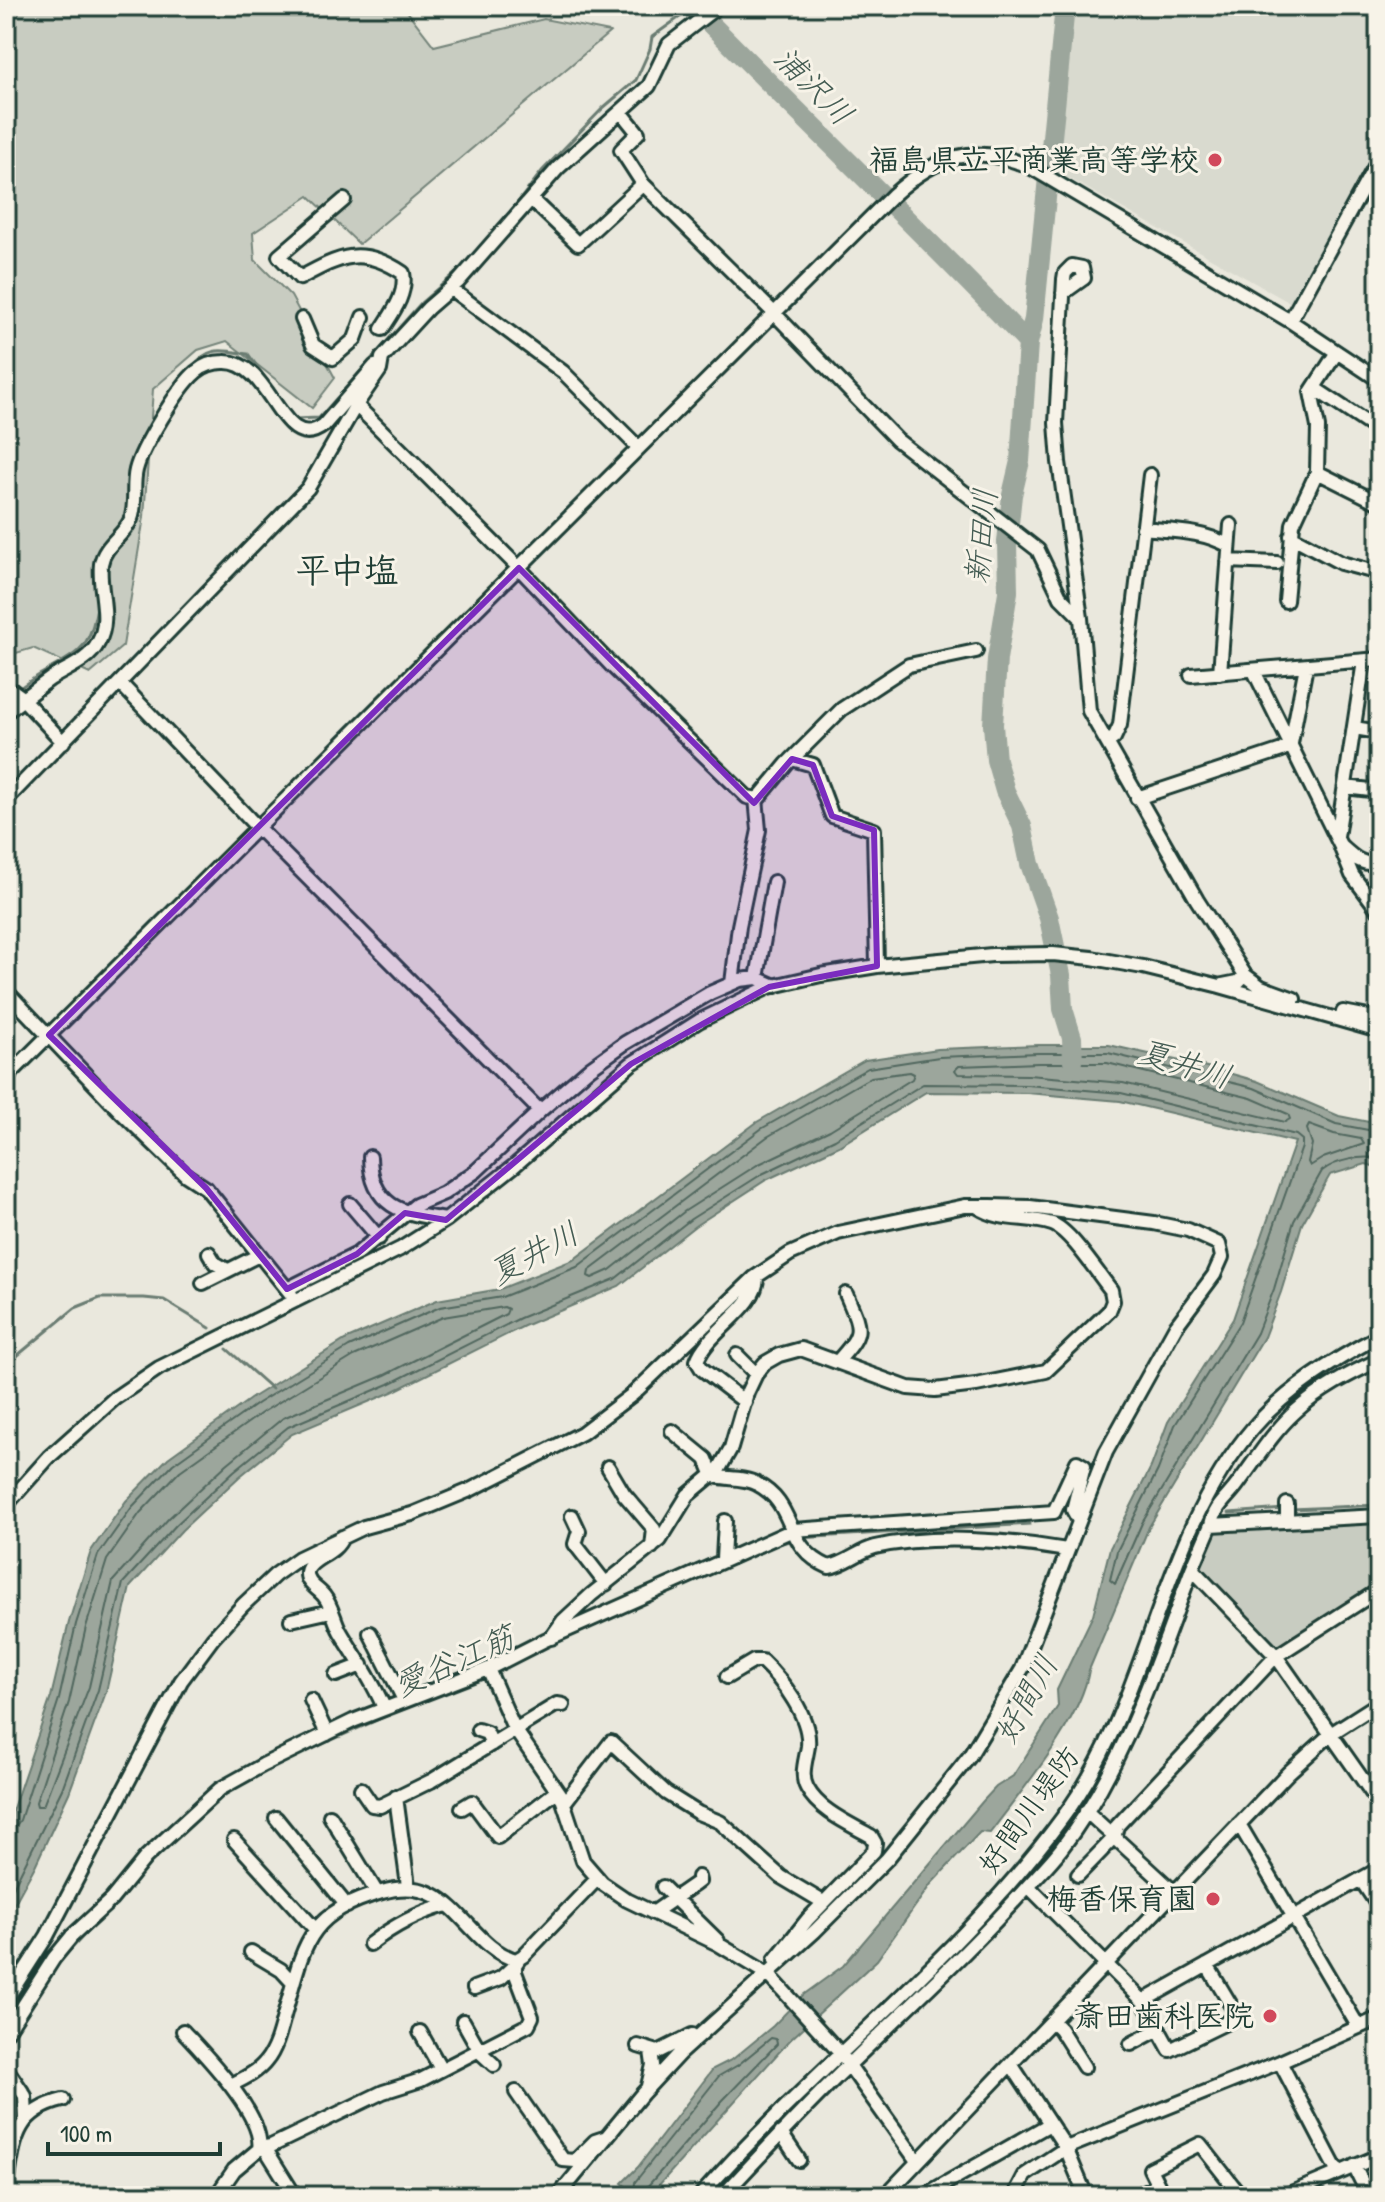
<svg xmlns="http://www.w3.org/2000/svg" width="1385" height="2202" viewBox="0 0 1385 2202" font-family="'Patrick Hand','Klee One',sans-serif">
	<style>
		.built { fill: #d9dacf }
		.green { fill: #c8ccc1; stroke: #74847a; stroke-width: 2 }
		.water { fill: #9ca69c; stroke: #6a7c72; stroke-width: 2 }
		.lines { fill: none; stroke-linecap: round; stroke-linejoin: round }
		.shore { stroke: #51675e; stroke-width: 2 }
		.stream { stroke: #6a7c72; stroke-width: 3 }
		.river { stroke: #9ca69c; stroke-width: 20 }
		.minor-casing { stroke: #1f3d34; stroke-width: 18 }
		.minor { stroke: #f7f3e8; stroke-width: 12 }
		.marked { fill: #7b2cbf; fill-opacity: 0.2; stroke: #7b2cbf; stroke-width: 6; stroke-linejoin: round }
		.poi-dot { fill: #d1495b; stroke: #f7f3e8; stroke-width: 3 }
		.labels { text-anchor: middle; stroke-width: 6; stroke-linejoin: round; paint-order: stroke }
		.poi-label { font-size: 30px; font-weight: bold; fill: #1f3d34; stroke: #f7f3e8; text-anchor: end }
		.street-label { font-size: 30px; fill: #1f3d34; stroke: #f7f3e8 }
		.water-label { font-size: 32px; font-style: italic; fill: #445c53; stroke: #f7f3e8 }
		.quarter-label { font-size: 34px; font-weight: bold; fill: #1f3d34; stroke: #f7f3e8 }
	</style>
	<rect width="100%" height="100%" fill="#eae8dd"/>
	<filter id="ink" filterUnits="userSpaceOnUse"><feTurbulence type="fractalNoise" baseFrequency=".0125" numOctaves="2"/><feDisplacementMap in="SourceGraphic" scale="16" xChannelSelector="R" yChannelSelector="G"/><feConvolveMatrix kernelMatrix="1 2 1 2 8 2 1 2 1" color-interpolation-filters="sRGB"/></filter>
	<g filter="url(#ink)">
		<!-- built -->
		<path class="built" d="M1071,6H1379V148L1292,304L1058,172L1063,52Z"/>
		<!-- green -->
		<path class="green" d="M6,6H403L434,46L544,19L610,32L359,244L309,196L253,233L255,260L291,296L335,378L312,408L227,341L198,350L153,389L144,517L123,646L90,674L33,648L6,656Z
			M1379,1516V1590L1276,1656L1192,1569L1211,1525Z"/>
		<!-- water -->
		<path class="water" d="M1038,1045H1109L1207,1067L1257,1081L1339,1116L1379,1124V1168L1366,1164L1330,1175L1302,1224L1281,1292L1264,1337L1149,1527L1089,1670C1081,1721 1022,1790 990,1833L980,1832L931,1884L877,1960L790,2040L649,2196H625L628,2188L622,2183L638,2167L713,2069L733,2059L773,2026L803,1995L843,1966L983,1801L996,1787L1013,1776L1058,1706L1057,1690L1093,1615L1110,1548L1151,1467L1168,1422L1233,1319L1295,1142L1120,1101L1027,1093L926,1092L839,1146L766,1180L695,1226L619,1286L524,1326L392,1392L292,1434L239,1477L182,1530L130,1587L106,1692L69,1793L35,1866L6,1919V1829L51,1697L69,1622L91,1551L126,1501L168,1458L253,1397L345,1340L437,1300L500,1289L573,1260L757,1122L865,1060L938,1049Z"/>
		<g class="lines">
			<!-- shore -->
			<path class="shore" d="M1038,1063H1107L1251,1098L1288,1114L1290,1119L1285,1122L1123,1083L1028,1075L958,1074L955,1070L959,1066Z
				M910,1072L914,1074L912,1079L830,1130L757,1165L685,1211L610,1270L592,1278L588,1276L589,1271L767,1137L871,1077Z
				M1309,1125L1334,1134L1361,1139L1364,1144L1323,1158L1310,1166L1308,1162L1312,1144L1307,1129Z
				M504,1307L508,1309L506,1314L385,1375L283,1418L227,1464L169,1518L113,1581L89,1687L43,1806H37L36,1802L69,1702L86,1627L107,1560L140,1513L180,1471L263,1412L354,1356L443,1317Z
				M6,1831L14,1829L20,1820L59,1699L76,1624L98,1555L132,1507L173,1464L258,1403L349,1347L440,1307L502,1297L577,1267L761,1129L868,1068L939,1057L1038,1053H1108L1254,1088L1336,1124L1379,1132
				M6,1902L62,1789L98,1690L123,1583L177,1524L234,1471L288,1427L389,1384L520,1318L615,1279L691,1219L762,1174L835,1139L923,1084L1027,1085L1121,1093L1296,1135L1302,1140V1147L1240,1322L1175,1425L1158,1470L1117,1551L1110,1580L1115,1584L1142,1523L1257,1333L1274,1289L1294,1221L1322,1171C1336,1160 1362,1155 1379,1159
				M634,2196L635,2182L719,2076L738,2065L771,2038L776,2039L777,2044L722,2101L646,2188L644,2196"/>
			<!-- stream -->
			<path class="stream" d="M489,6L514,9L518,6
				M497,229L543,170L603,108L636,80L650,49L652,37L695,6
				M191,369C208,345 222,350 248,354L295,419L319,418L421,303L465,265
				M19,689C37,673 64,664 79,650C92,639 95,617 98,602
				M227,1349L272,1389
				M6,1365L75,1308L100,1298H144L164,1300L210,1328
				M1292,1509L1379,1505
				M1229,1513L1285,1509
				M799,1538L1030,1524
				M769,1547L792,1540
				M524,1657L670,1591
				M271,1767L411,1705
				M214,1803L233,1788
				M6,2043L58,1963L105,1913"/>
			<!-- river -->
			<path class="river" d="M1065,6L1034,319L1028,343L1020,461L1012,495L1007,542L1008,592L997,659L993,725L996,760L1005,791L1022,826L1030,864L1049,918L1061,975L1063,1009L1072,1038L1073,1062
				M694,7C804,120 919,228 1028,343"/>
			<!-- minor casing -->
			<g class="minor-casing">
				<path id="minor" d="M621,112L638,133L621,150L643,184L774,313L897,440L1038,550L1061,598L1081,618L1089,711L1197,900L1245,975L1238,982L1223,985
					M531,199L578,244L643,184
					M344,200L279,256L300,278C341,256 361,245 403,273C407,294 393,312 382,329
					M451,289L563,372L639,448
					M1063,293L1084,278L1082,268L1072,266L1065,273L1064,279L1056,423L1059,462L1081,618
					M302,319L313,345L333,358L355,339L363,317
					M1290,321L1379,159
					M1314,388L1379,431
					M356,405L519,568L613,667L747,797L758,799L787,764L842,709L909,665L976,651
					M1317,472L1379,503
					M1143,528C1171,531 1205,531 1229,546
					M1291,536L1341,563L1379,573
					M1228,561L1277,563
					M1286,601L1293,524L1317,472L1318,427L1311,392L1337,352
					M1254,671L1340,845C1352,856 1362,867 1379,862
					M1220,673L1231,525
					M1191,675L1379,659
					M120,683L258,828L540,1111L476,1171L444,1193L416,1205L357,1254L287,1289
					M6,692L13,691L20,696L63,742
					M6,712C21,701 35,690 50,679C67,668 89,661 98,643C112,618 98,590 101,564C104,545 124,536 131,519C137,503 132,486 136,470C141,449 179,386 196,372C204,365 213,362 224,362C272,360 281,458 324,425L375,366
					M1354,728L1379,732
					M1107,742L1114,738L1120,725L1150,475
					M792,759L813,765L832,816L874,830L877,966
					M1345,787L1379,791
					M1137,798L1282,750L1291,743L1306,666
					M6,800L308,488L356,405L380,370L382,358L428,308L458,282L558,168L649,86L669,44L718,6
					M1337,837L1364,661
					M1341,848L1352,875L1379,911
					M1245,975L1261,987L1294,999
					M757,978L774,882
					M732,983L739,926L759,830L756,798
					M6,991L122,1113L186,1175L206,1188L291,1294
					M1343,1012L1379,1019
					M6,1078L893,195C937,155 976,142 1032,168L1290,321L1379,380
					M540,1111L590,1068L625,1043L710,993L740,980L757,978L775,986
					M370,1157C371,1209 404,1213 446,1220
					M350,1204L379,1238
					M209,1253L215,1263L227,1270
					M203,1283L259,1255
					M737,1355L756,1374
					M1379,1360C1349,1374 1320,1389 1295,1412C1272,1433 1256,1460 1237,1485C1226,1500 1215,1506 1211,1525L1379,1516
					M837,1362C864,1332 862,1331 846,1294
					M745,1402L702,1369L697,1361C708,1330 758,1308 757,1276
					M672,1431L706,1459L713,1476C727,1479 745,1477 757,1484C798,1505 782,1547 829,1567C846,1564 859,1551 875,1547C933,1534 1009,1540 1067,1550
					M608,1467L624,1494L654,1529L652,1547
					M6,1505L49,1457L115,1398L159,1368L400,1249L446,1220L514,1166L631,1064L699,1021L769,987L821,975L877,966L992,955L1053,954L1092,958L1143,967L1220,986L1379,1031
					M572,1516L579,1531L575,1544L606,1584
					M1287,1520V1504
					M342,1537C336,1555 309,1558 307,1572C306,1584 318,1588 324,1596C332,1606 334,1620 340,1631C355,1657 373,1680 384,1708
					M723,1559L725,1521
					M1192,1569L1211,1525
					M291,1620L331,1611
					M370,1633L404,1700
					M551,1638L563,1621L591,1595L660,1540L688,1495L719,1469L731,1448L747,1393L756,1374L765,1363L779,1355L801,1349L908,1388L935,1390L976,1385L1046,1371L1109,1311L1113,1301L1111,1290C1098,1274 1070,1230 1052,1224C1027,1216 1001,1222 978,1207
					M488,1669L514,1728L562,1798L583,1861L602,1883L627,1900L718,1944L768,1974L841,2054L917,2161
					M336,1675L362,1665
					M727,1677L754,1661H762C782,1680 811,1717 808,1746C806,1760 800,1775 807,1788C819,1811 850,1824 871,1836L875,1843L874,1851L808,1919L775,1960
					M311,1700L327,1734
					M478,1730L487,1733L492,1744
					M361,1789L372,1805L380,1806L431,1781L557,1704L563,1705
					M396,1797L408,1886
					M564,1803L611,1742L666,1793L698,1813L720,1822L781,1877L823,1902
					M462,1808L472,1802L498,1837L557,1791
					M1086,1811L1174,1892
					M330,1816L377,1893
					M276,1818L347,1906
					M1239,1824L1358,2026
					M234,1840L315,1929
					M1078,1875L1114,1838L1117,1826L1276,1656L1379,1590
					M1361,1880L1379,1907
					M663,1887L718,1941
					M653,1913L695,1884L699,1881L698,1877
					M370,1944C392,1927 420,1912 447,1905
					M251,1952L281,1970L293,1983
					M1207,1965L1238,2017L1170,2050L1143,2001L1028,1886C1039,1874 1051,1862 1061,1849C1124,1768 1156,1664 1192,1569L1276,1656L1379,1803
					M474,1988L501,1978L515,1965
					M6,2000L47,1936L181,1681L213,1638L243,1605L275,1575L299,1558L364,1527L412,1514L470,1490L582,1433L633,1394L754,1278L790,1254L838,1233L965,1206H991L1030,1207L1154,1223L1188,1230L1219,1244L1222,1257L1214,1275L1176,1326L1106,1452L1022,1669L969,1757L887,1859L815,1931L680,2053L642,2094L558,2196
					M1143,2001L1379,1869
					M463,2021L481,2053L494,2065
					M1052,2021L1060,2029L1084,2067
					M183,2031C205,2055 265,2116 259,2149L234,2170L216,2196
					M420,2032L441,2069
					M6,2033L54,1958L72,1936L111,1900L146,1857L220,1789L263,1765L353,1721L488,1669L545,1640L793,1530L1054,1512L1077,1462L1084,1466L1073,1510L1078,1519
					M1131,2044L1159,2029
					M638,2046L658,2052L692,2035
					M1280,2062L1338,2173
					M1011,2064L1066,2148L1086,2196
					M6,2068L25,2096L26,2119
					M231,2085C243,2079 258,2072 266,2061C276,2049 280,2031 284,2016C304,1947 304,1914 382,1892C454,1871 465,1946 516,1960L523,1956L598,1878
					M648,2086L653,2065L651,2051
					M516,2092L563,2160L575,2161L595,2141L604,2138
					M781,2133L799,2160
					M259,2148L271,2146L383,2092L421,2080L528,2025L532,2017L515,1972V1965L519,1959
					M265,2148L295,2196
					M1354,2166L1369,2196
					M6,2190C14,2145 12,2112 63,2100
					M700,2196C816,2065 959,1959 1063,1817C1151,1699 1157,1540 1253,1428C1287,1389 1334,1360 1379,1336
					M734,2196L730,2188C769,2146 808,2104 850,2064C910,2005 972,1949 1028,1886
					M885,2196L1288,1773L1332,1733L1379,1703
					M923,2196L1050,2124
					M1014,2196L1025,2175L1066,2148L1280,2062L1379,2018
					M1136,2196L1158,2185L1150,2169L1200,2144L1241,2196
					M1284,2196L1379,2156"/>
			</g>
			<!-- minor -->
			<use href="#minor" class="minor"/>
		</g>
	</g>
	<!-- marked area -->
	<path class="marked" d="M519,568L754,803L792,759L813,765L832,816L874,830L877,966L769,987L631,1064L446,1220L405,1213L357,1254L287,1289L206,1188L49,1035Z"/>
	<!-- markers -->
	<g class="poi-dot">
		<circle cx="1215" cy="160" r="8"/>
		<circle cx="1213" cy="1899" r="8"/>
		<circle cx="1270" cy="2016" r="8"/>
	</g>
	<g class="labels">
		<!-- poi labels -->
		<g class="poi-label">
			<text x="1199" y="170">福島県立平商業高等学校</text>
			<text x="1197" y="1909">梅香保育園</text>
			<text x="1254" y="2026">斎田歯科医院</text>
		</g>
		<!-- street labels -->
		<g class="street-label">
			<text transform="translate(1029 1810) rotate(-54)" y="10">好間川堤防</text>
		</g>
		<!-- water labels -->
		<g class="water-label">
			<text transform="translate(814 86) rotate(45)" y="11">浦沢川</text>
			<text transform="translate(981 536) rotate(-84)" y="11">新田川</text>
			<text transform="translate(1185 1064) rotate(17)" y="11">夏井川</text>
			<text transform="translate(534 1253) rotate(-28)" y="11">夏井川</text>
			<text transform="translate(454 1661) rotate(-24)" y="11">愛谷江筋</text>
			<text transform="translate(1026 1699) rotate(-61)" y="11">好間川</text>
		</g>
		<!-- quarter labels -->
		<g class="quarter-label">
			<text x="347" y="582">平中塩</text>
		</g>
	</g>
	<!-- margin -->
	<rect width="1385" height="2202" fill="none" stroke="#f7f3e8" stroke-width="32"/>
	<rect x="16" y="16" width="1353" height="2170" fill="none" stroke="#1f3d34" stroke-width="3" filter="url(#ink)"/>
	<!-- scale -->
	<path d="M48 2142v12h172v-12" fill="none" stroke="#1f3d34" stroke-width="4"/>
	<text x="60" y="2142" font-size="24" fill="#1f3d34" stroke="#f7f3e8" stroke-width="6" paint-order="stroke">100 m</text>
</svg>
